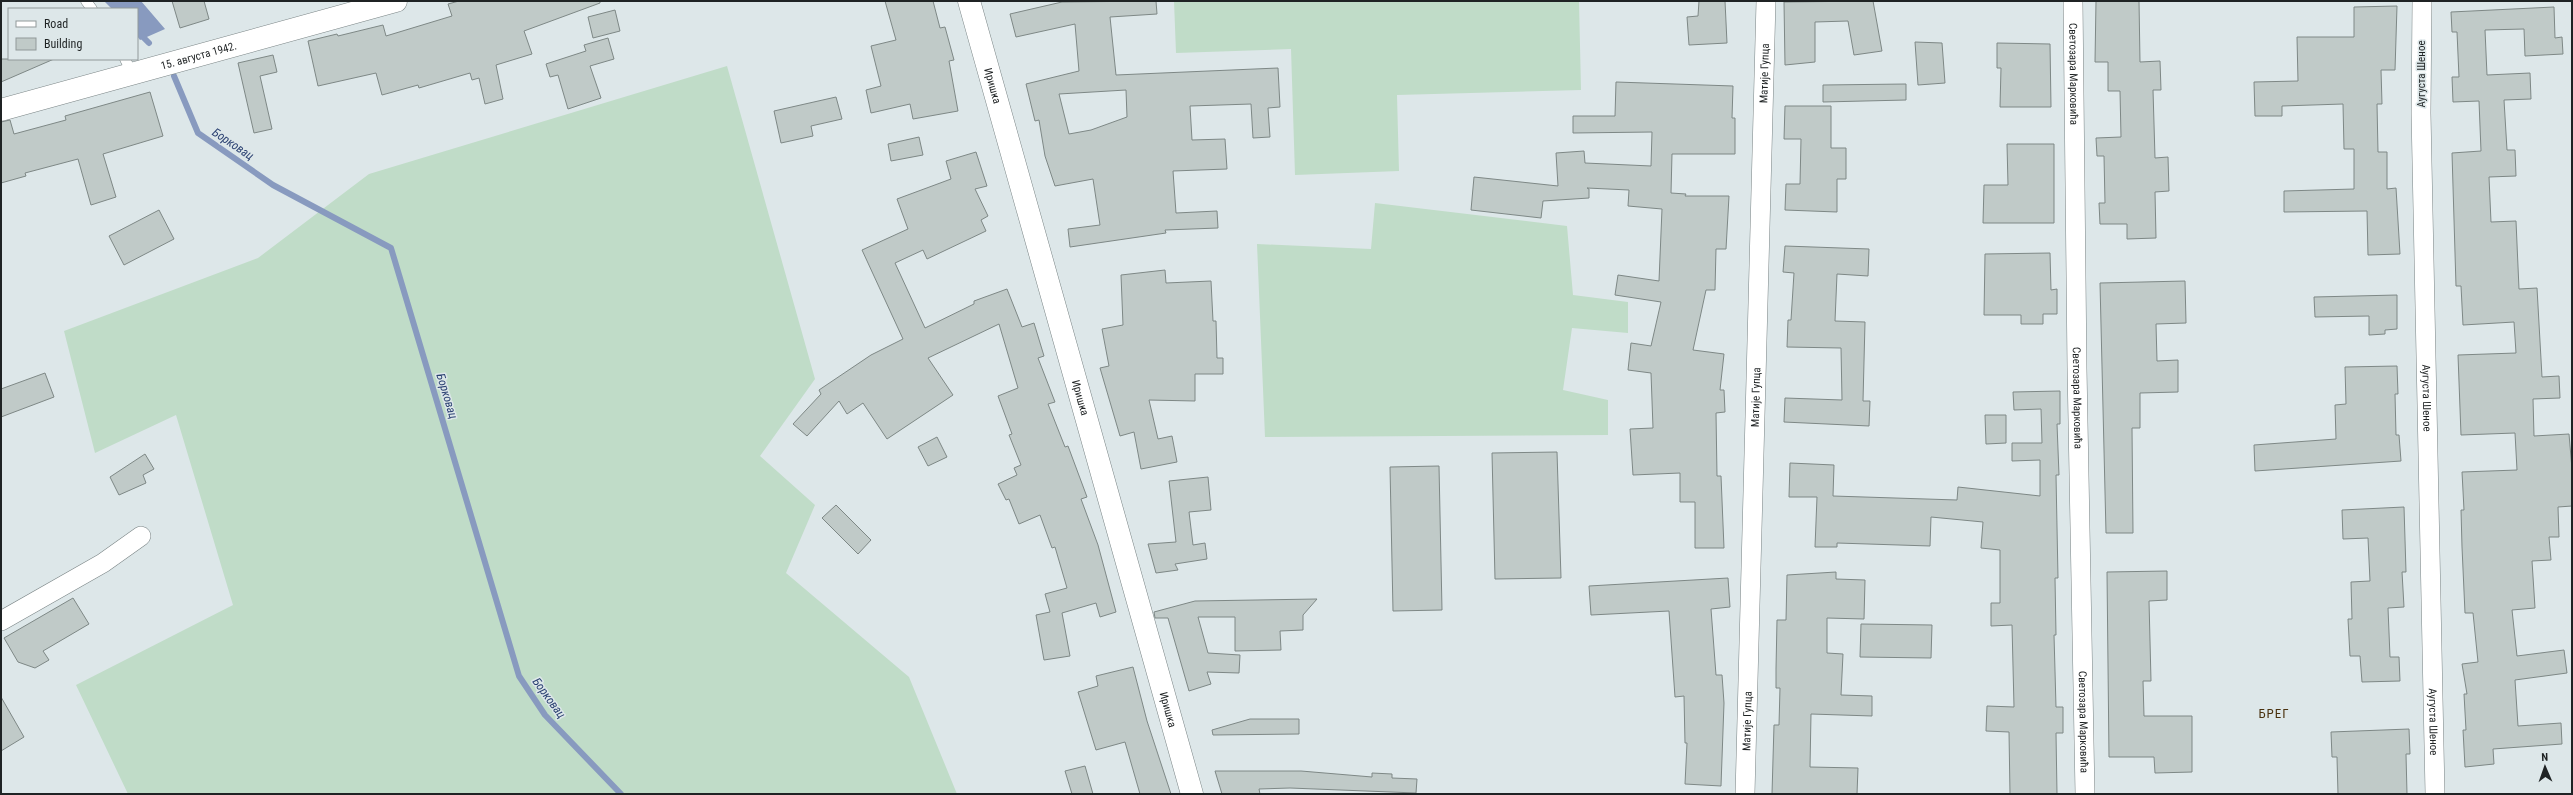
<svg xmlns="http://www.w3.org/2000/svg" width="2573" height="795" viewBox="0 0 2573 795" font-family="'Roboto Condensed',sans-serif">
	<style>
		.garden { fill: #c0dcc8 }
		.water { fill: #889abf }
		.lines { fill: none; stroke-linecap: round; stroke-linejoin: round }
		.stream { stroke: #889abf; stroke-width: 6 }
		.building { fill: #c0cac8; stroke: #7e8886; fill-rule: evenodd }
		.service-casing { stroke: #7a8485; stroke-width: 11 }
		.minor-casing { stroke: #7a8485; stroke-width: 20 }
		.tertiary-casing { stroke: #7a8485; stroke-width: 23 }
		.service { stroke: #fff; stroke-width: 10 }
		.minor { stroke: #fff; stroke-width: 19 }
		.tertiary { stroke: #fff; stroke-width: 22 }
		.labels { text-anchor: middle; stroke-width: 3; stroke-linejoin: round; paint-order: stroke }
		.street-label { font-size: 11px; fill: #1f2324; stroke: #dde7e9 }
		.water-label { font-size: 12px; font-style: italic; fill: #2a4071; stroke: #dde7e9 }
		.quarter-label { font-size: 13px; letter-spacing: 1px; fill: #4a320f; stroke: #dde7e9 }
	</style>
	<rect width="100%" height="100%" fill="#dde7e9"/>
	<!-- garden -->
	<path class="garden" d="M1174,1H1579L1581,90L1397,95L1399,171L1295,175L1291,49L1176,53Z
		M727,66L815,379L760,456L815,505L786,573L909,677L957,794H128L76,685L233,605L176,415L95,453L64,331L258,258L369,174Z
		M1375,203L1567,226L1573,295L1628,302V333L1572,328L1563,390L1608,400V435L1265,437L1257,244L1371,249Z"/>
	<!-- water -->
	<path class="water" d="M104,1H141L165,29L140,40L137,36V9H112Z"/>
	<g class="lines">
		<!-- stream -->
		<path class="stream" d="M137,31L149,43
			M174,76L198,133L273,185L391,248L519,676L545,715L621,794"/>
	</g>
	<!-- building -->
	<path class="building" d="M172,1H204L209,19L180,28Z
		M459,1H600V3L524,31L532,54L496,65L503,99L485,104L479,78L472,80L470,73L419,88L418,85L382,95L376,73L318,86L308,41L337,34L338,36L383,25L386,36L452,16L448,4Z
		M885,1H933L940,28L945,27L954,60L949,61L958,111L913,119L910,104L871,113L866,90L881,86L871,46L896,40Z
		M1156,1L1157,14L1110,17L1116,75L1278,68L1280,107L1268,108L1270,137L1253,138L1251,104L1190,106L1192,140L1225,139L1227,169L1173,171L1176,213L1217,211L1218,228L1165,230L1166,233L1070,247L1068,229L1100,225L1093,179L1055,186L1045,156L1039,120L1035,121L1026,84L1079,71L1075,24L1016,37L1010,14L1062,2ZM1126,90L1127,117L1091,130L1069,134L1059,94Z
		M1699,1H1725L1727,43L1689,45L1687,17L1698,16Z
		M1873,1L1882,51L1854,55L1848,21L1815,22V62L1785,65L1784,2Z
		M2096,1H2139L2140,62L2160,61L2161,90H2153L2155,158L2168,157L2169,191L2155,192L2156,238L2127,239V224H2100L2099,203H2105L2104,156H2097L2096,138L2121,137L2120,91H2108V62H2095Z
		M2397,6L2395,70H2381L2382,104H2377L2378,152H2387V189L2396,188L2400,254L2368,255L2367,211L2284,212V191L2354,189V149H2344L2343,104L2282,106V116H2255L2254,82L2298,81L2297,37H2354V7Z
		M2554,7L2555,38L2562,37L2563,54L2525,56L2524,29L2485,30L2487,75L2530,73L2531,99L2504,100L2507,150H2515L2516,176L2489,177L2491,222L2516,221L2519,289L2537,288L2542,377L2559,376L2560,398L2533,399L2534,436L2569,434L2572,469V506L2558,507L2559,537H2549L2551,560L2532,561L2535,608L2512,610L2517,656L2564,650L2567,673L2515,680L2518,726L2561,723L2562,744L2493,749L2494,764L2465,767L2463,730H2466L2464,694H2467L2462,664L2478,662L2473,613H2465L2462,547L2461,510H2464L2462,472L2517,470L2515,433L2461,435L2458,355L2516,353L2514,322L2463,325L2461,286H2456L2452,153L2481,151L2479,101L2453,102L2452,77H2459L2457,32H2452L2451,12Z
		M615,10L620,31L593,38L588,17Z
		M608,38L614,59L590,66L601,98L568,109L558,75L550,77L546,64L586,51L584,45Z
		M1915,42L1942,43L1945,83L1918,85Z
		M1997,43L2050,44L2051,107H2000L2001,68H1997Z
		M273,55L277,72L260,76L272,129L254,133L238,63Z
		M1,59H54L1,82Z
		M1616,82L1733,86L1732,118H1735V154H1672L1671,193L1686,194L1685,196H1729L1726,249H1716L1715,290H1706L1693,350L1724,354L1720,390H1724L1725,412L1716,413L1717,476H1721L1724,548H1695V502H1680V473L1633,475L1630,429L1653,428L1651,373L1628,370L1631,343L1651,346L1661,302L1615,295L1618,275L1659,281L1662,209L1628,206L1629,190L1587,188L1589,189V198L1543,201L1541,218L1471,210L1474,177L1558,186L1556,153L1584,151L1585,163L1651,166L1652,132L1573,133V116H1615Z
		M1906,84V100L1823,102V85Z
		M150,92L163,136L103,154L116,197L91,205L78,159L25,173L26,176L1,183V122L10,120L14,134L66,120L65,116Z
		M836,97L842,119L811,126L813,136L781,143L774,111Z
		M1785,106H1831V148H1846V179H1837V212L1785,210L1786,184H1800L1801,139H1784Z
		M919,137L923,155L891,161L888,144Z
		M2007,144H2054V223H1983L1984,185H2008Z
		M976,152L987,186L975,189L988,216L981,220L986,231L927,259L923,250L895,263L925,328L974,304V301L1007,289L1022,327L1034,323L1044,356L1038,358L1055,402L1048,404L1065,447L1068,446L1087,497L1081,499L1098,545L1116,612L1100,617L1096,603L1062,613L1070,656L1044,660L1036,615L1050,612L1045,594L1067,588L1055,547L1052,548L1040,515L1019,524L1009,499L1006,500L998,484L1017,475L1014,468L1021,465L1009,435L1012,434L998,396L1018,388L999,324L928,358L953,395L887,439L863,403L847,414L839,401L807,436L793,424L821,394L819,390L871,355L903,339L862,250L908,229L897,199L951,179L946,161Z
		M159,210L174,239L124,265L109,236Z
		M1785,246L1869,249L1868,276L1837,274L1835,321L1865,322L1863,401H1870L1869,426L1784,422L1785,398L1842,400L1841,348L1787,347L1788,320H1791L1794,273L1783,272Z
		M2050,253L2051,290L2057,289V314H2043V324H2021V315H1984L1985,254Z
		M1165,270L1166,283L1211,281L1213,321H1216L1217,358H1223V374H1195V401L1149,400L1158,439L1172,436L1177,462L1141,469L1134,432L1120,436L1100,368L1109,366L1102,329L1123,325L1121,275Z
		M2185,281L2186,323L2156,324L2157,361L2178,360V392L2140,393V428H2132L2133,533H2106L2100,283Z
		M2397,295V329L2385,330V334L2369,335V316L2315,317L2314,297Z
		M2397,366L2398,394H2395L2396,435H2399L2401,461L2255,471L2254,445L2336,439L2335,405L2346,404L2345,367Z
		M45,373L54,397L1,417V389Z
		M2060,391V424H2057L2059,475H2056L2058,578H2055L2056,635H2054L2056,707H2063V733H2056L2057,794H2010L2009,732L1986,731L1987,706L2014,707L2012,625L1991,626V603H2000V550L1981,548L1983,522L1931,517L1930,546L1837,543V547H1815L1817,497H1789L1790,463L1834,465L1833,496L1957,500L1958,487L2040,496V460L2012,461V443H2042L2041,409L2014,410L2013,392Z
		M1985,415H2006V443L1986,444Z
		M937,437L947,457L928,466L918,447Z
		M1557,452L1561,578L1495,579L1492,453Z
		M145,454L154,469L143,475L146,483L119,495L110,477Z
		M1439,466L1442,610L1393,611L1390,467Z
		M1208,477L1211,510L1189,512L1193,545L1205,543L1207,559L1175,564L1178,570L1156,573L1148,544L1176,542L1169,481Z
		M836,505L871,540L858,554L822,518Z
		M2404,507L2406,572H2402L2404,607L2388,608L2390,657H2399L2400,681L2362,682L2360,656H2350L2348,619H2352L2351,582L2370,581L2368,538L2343,539L2342,510Z
		M2167,571V600L2149,601L2151,681H2143L2144,716H2192V772L2155,773L2154,757H2109L2107,572Z
		M1836,572V579L1865,580L1864,619L1827,618V653L1843,654L1841,695L1872,696V716L1811,714L1810,767L1858,768L1857,794H1772L1774,725H1779L1780,688H1776V669L1777,620H1786L1787,575Z
		M1728,578L1730,607L1711,609L1716,675H1722L1724,703L1721,786L1685,784L1687,743H1685L1684,696L1675,697L1669,611L1591,615L1589,586Z
		M73,598L89,624L43,651L49,660L35,668L18,662L4,638Z
		M1317,599L1303,615V630L1280,631L1281,650L1235,651V617H1198L1208,653L1240,655L1239,673L1207,672L1211,684L1189,691L1168,618H1155L1154,612L1195,601Z
		M1861,624L1932,625L1931,658L1860,657Z
		M1133,667L1147,721L1171,794H1140L1125,742L1096,750L1078,692L1098,686L1096,676Z
		M1,697L24,737L1,751Z
		M1250,719H1299V734L1213,735L1212,730Z
		M2409,729L2410,754H2406L2407,794H2338L2337,757H2332L2331,732Z
		M1085,766L1093,794H1072L1065,771Z
		M1215,771H1301L1372,777V773L1392,774V778L1417,779L1416,793L1290,788L1259,789L1260,794H1222Z"/>
	<g class="lines">
		<!-- service casing -->
		<g class="service-casing">
			<path id="service" d="M86,1L92,9
				M125,59L132,73"/>
		</g>
		<!-- minor casing -->
		<g class="minor-casing">
			<g id="minor">
				<path id="s1" d="M2073,1L2077,368L2085,794"/>
				<path id="s2" d="M2422,1L2421,113L2435,794"/>
				<path d="M1,621L103,563L141,536"/>
				<path id="s3" d="M1745,794L1766,1"/>
			</g>
		</g>
		<!-- tertiary casing -->
		<g class="tertiary-casing">
			<g id="tertiary">
				<path id="s4" d="M969,1L1192,794"/>
				<path id="s5" d="M1,110L396,1"/>
			</g>
		</g>
		<!-- service -->
		<use href="#service" class="service"/>
		<!-- minor -->
		<use href="#minor" class="minor"/>
		<!-- tertiary -->
		<use href="#tertiary" class="tertiary"/>
	</g>
	<g class="labels">
		<!-- street labels -->
		<g class="street-label">
			<text dy="4" stroke="none"><textPath href="#s5" startOffset="205">15. августа 1942.</textPath></text>
			<text dy="4" stroke="none"><textPath href="#s3" startOffset="721">Матије Гупца</textPath></text>
			<text dy="4" stroke="none"><textPath href="#s1" startOffset="73">Светозара Марковића</textPath></text>
			<text transform="translate(2421 74) rotate(-90)" y="4">Аугуста Шеное</text>
			<text dy="4" stroke="none"><textPath href="#s4" startOffset="88">Иришка</textPath></text>
			<text dy="4" stroke="none"><textPath href="#s4" startOffset="412">Иришка</textPath></text>
			<text dy="4" stroke="none"><textPath href="#s3" startOffset="397">Матије Гупца</textPath></text>
			<text dy="4" stroke="none"><textPath href="#s1" startOffset="397">Светозара Марковића</textPath></text>
			<text dy="4" stroke="none"><textPath href="#s2" startOffset="397">Аугуста Шеное</textPath></text>
			<text dy="4" stroke="none"><textPath href="#s4" startOffset="736">Иришка</textPath></text>
			<text dy="4" stroke="none"><textPath href="#s3" startOffset="73">Матије Гупца</textPath></text>
			<text dy="4" stroke="none"><textPath href="#s1" startOffset="721">Светозара Марковића</textPath></text>
			<text dy="4" stroke="none"><textPath href="#s2" startOffset="721">Аугуста Шеное</textPath></text>
		</g>
		<!-- water labels -->
		<g class="water-label">
			<text transform="translate(233 144) rotate(34)" y="4">Борковац</text>
			<text transform="translate(447 396) rotate(73)" y="4">Борковац</text>
			<text transform="translate(549 698) rotate(54)" y="4">Борковац</text>
		</g>
		<!-- quarter labels -->
		<g class="quarter-label">
			<text x="2274" y="718">БРЕГ</text>
		</g>
	</g>
	<!-- border -->
	<rect width="2573" height="795" fill="none" stroke="#1f2324" stroke-width="4"/>
	<!-- legend -->
	<rect x="8" y="8" width="130" height="52" fill="#dde7e9" stroke="#91999a"/>
	<rect x="16" y="21" width="20" height="6" fill="#ffffff" stroke="#91999a"/>
	<text x="44" y="28" font-size="12" fill="#1f2324">Road</text>
	<rect x="16" y="38" width="20" height="12" fill="#c0cac8" stroke="#91999a"/>
	<text x="44" y="48" font-size="12" fill="#1f2324">Building</text>
	<!-- north arrow -->
	<g transform="translate(2545 767) rotate(358)" stroke="#dde7e9" stroke-width="3" paint-order="stroke">
	<path d="M0-3L7 15L0 10L-7 15Z" fill="#1f2324"/>
	<text y="-6" font-size="11" font-weight="bold" text-anchor="middle" fill="#1f2324">N</text>
	</g>
</svg>
